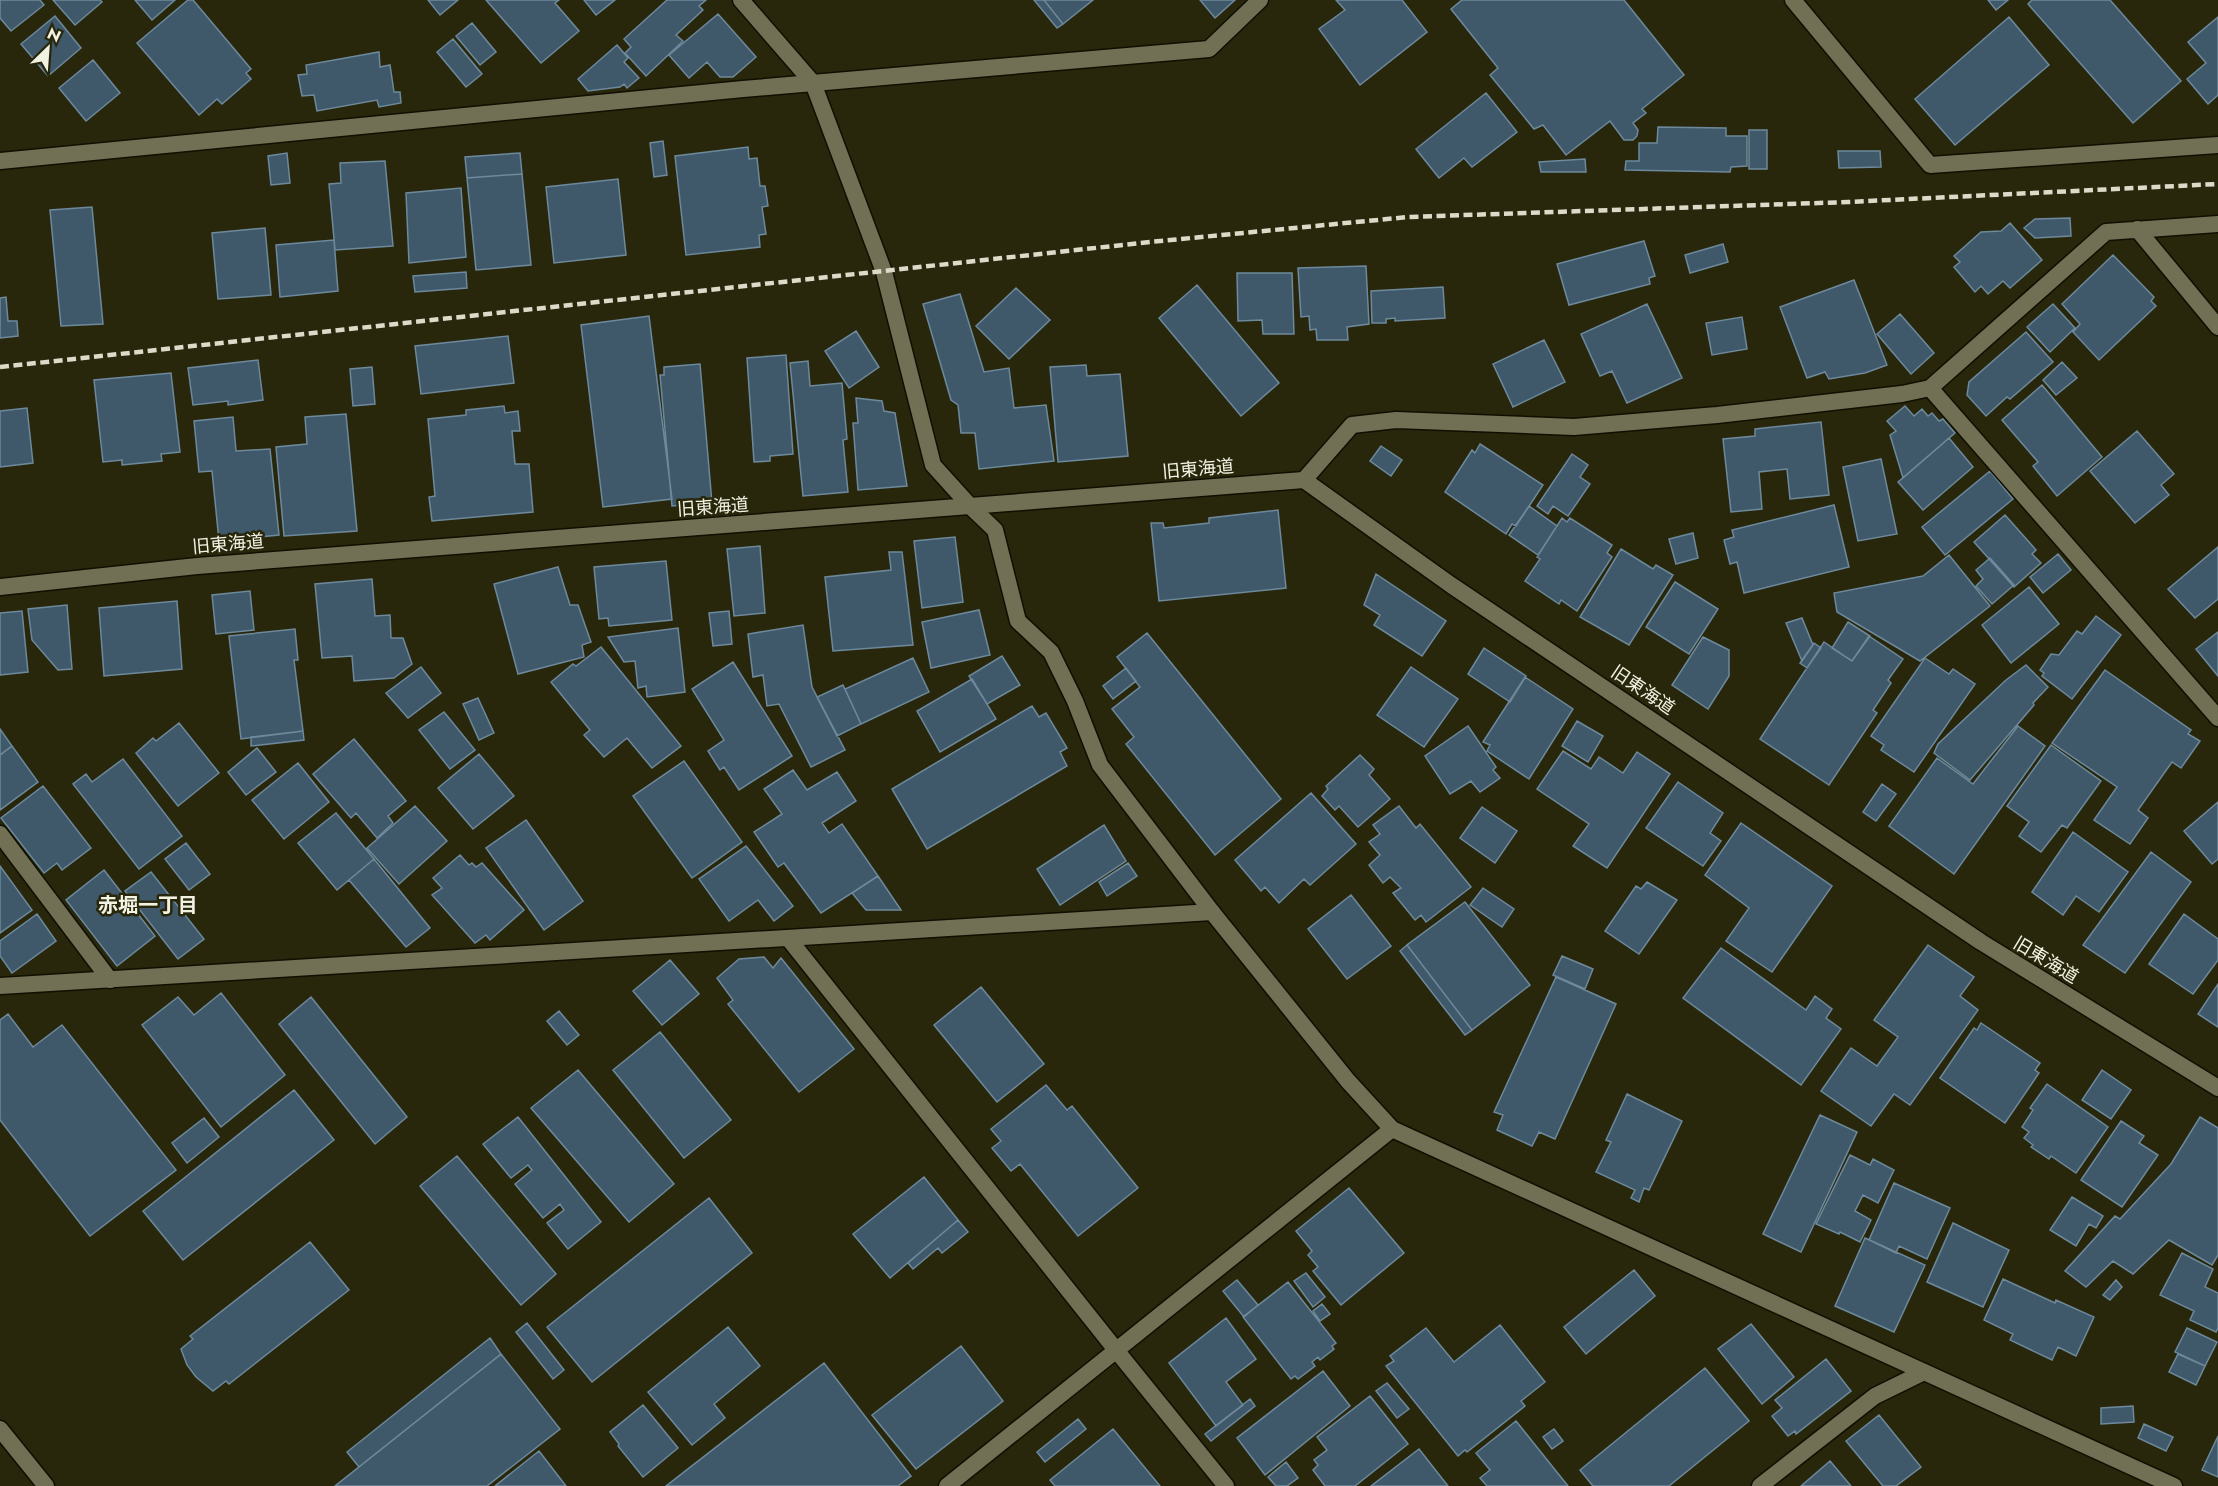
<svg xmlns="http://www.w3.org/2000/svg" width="2218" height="1486" viewBox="0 0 2218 1486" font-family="Jost,'Noto Sans JP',sans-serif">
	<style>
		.building { fill: #3f596b; stroke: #6d899b; stroke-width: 1.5 }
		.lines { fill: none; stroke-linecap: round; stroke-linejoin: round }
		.service-casing { stroke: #110f00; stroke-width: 19 }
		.minor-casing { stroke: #110f00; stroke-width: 19 }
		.tertiary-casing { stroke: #110f00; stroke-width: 19 }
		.service { stroke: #717054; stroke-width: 16 }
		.minor { stroke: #717054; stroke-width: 16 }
		.tertiary { stroke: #717054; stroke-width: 16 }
		.rail { stroke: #dcdbca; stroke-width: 4.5; stroke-dasharray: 9 4.5; stroke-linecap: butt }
		.labels { text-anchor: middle; stroke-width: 5; stroke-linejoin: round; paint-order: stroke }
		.street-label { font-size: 18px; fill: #f2f2e2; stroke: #28270c }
		.neighbourhood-label { font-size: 20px; font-weight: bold; fill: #f2f2e2; stroke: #28270c }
	</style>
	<rect width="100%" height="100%" fill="#28270c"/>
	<!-- building -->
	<path class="building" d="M0,0H40L44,5L11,31L0,18Z
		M53,0H100L102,2L75,25Z
		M135,0H175L152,20Z
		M188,0H193L251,69L246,73L251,79L222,104L217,99L199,115L137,43Z
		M428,0H458L440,15Z
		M486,0H559L555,3L579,31L541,63Z
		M584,0H615L596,15Z
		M667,0H706L699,6L703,10L676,35L683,41L646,76L625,53L631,47L624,39Z
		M1034,0H1044L1063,24L1057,28Z
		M1044,0H1093L1063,24Z
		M1200,0H1235L1215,18Z
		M1336,0H1402L1427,32L1360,85L1319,29L1345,10Z
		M1462,0H1624L1684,75L1642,109L1646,113L1633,123L1638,130L1637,136L1633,140H1624L1610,121L1566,155L1543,125L1534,129L1490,75L1498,68L1451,9Z
		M1988,0H2008L1996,10Z
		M2032,0H2110L2181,81L2133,123L2028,4Z
		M718,14L756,57L733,77H720L707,62L689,78L669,55Z
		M55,16L81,48L48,76L21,44Z
		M2009,17L2049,65L1955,145L1915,99Z
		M2218,17V95L2208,104L2187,79L2206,63L2188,42Z
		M472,23L496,52L480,65L456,36Z
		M453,39L482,74L466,87L437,52Z
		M617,45L628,58L624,62L639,78L627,88L624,84L620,87L588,91L578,79Z
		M379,52L380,67L390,65L394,92H400L401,103L379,107L377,100L317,111L314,95L302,96L298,75L307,74L306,65Z
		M93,60L120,93L86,121L59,88Z
		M1486,93L1517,132L1472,167L1464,158L1439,178L1416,149Z
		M1658,127L1726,128V136H1747V166L1731,167L1730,172L1625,170L1626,161H1639V143H1657Z
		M1749,130H1767V169H1749Z
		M663,141L667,175L654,177L650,143Z
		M748,147L749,159L757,158L760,186H765L768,206L762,207L766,234L759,235L760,247L686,255L675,156Z
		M1838,151H1880L1881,167L1839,168Z
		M287,153L290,183L271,185L268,156Z
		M520,153L522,174L467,178L465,157Z
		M1585,159L1586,172H1541L1539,162Z
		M385,161L393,246L335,250L329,184L341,183L340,163Z
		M522,174L531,265L476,270L467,178Z
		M618,179L626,255L554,263L546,187Z
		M461,188L466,257L409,263L406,193Z
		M92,207L103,324L61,326L50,210Z
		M2070,218L2071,236L2035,238L2024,228L2035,219Z
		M2010,223L2042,260L2010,288L2003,281L1988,294L1981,286L1975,292L1954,267L1960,262L1954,256L1981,232L2001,231Z
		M265,228L271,295L218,299L212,233Z
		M334,240L338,291L280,297L276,245Z
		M1644,241L1655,276L1649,278L1650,284L1569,305L1557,264Z
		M1723,244L1728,262L1690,273L1685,255Z
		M2113,255L2154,297L2151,301L2156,306L2099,360L2073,332L2080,324L2062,304Z
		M1366,266L1369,324L1347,327L1348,340H1317L1316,329L1310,330L1309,316L1301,317L1298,268Z
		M466,272L467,288L415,292L413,276Z
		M1237,273H1292L1294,334H1263L1262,320L1238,321Z
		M1854,280L1887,365L1865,373L1829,379L1825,372L1807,378L1780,307Z
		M1197,285L1279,383L1241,416L1159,318Z
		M1443,287L1445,318L1395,321V318L1386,319V323H1372L1371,291Z
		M1016,288L1050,320L1009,359L976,326Z
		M960,294L984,372L1009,368L1014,408L1046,405L1054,461L979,469L975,433H961L958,405L951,400L923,304Z
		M6,297L8,321H17L18,336L0,338V298Z
		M1647,304L1682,378L1627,403L1612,371L1600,376L1581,334Z
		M2053,304L2075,328L2050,352L2027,327Z
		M1900,314L1934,353L1911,374L1877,334Z
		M649,316L672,499L603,507L581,325Z
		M1742,317L1747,349L1712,355L1706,323Z
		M856,331L879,367L849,388L825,351Z
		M2026,332L2053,362L2010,399L2007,397L1986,416L1967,395L1969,382Z
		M508,336L514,383L421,394L415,346Z
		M1544,340L1565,382L1513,407L1493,364Z
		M786,355L793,454L770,456V461L754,462L747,358Z
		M258,360L263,400L228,405V401L193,405L188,368Z
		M808,361L810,386L842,383L847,439L843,440L848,492L803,496L790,363Z
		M2062,362L2077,378L2056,395L2043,380Z
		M700,364L712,503L672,506L660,375H664V367Z
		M1086,365L1087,376L1120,374L1128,456L1058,462L1050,367Z
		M372,367L375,404L353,406L350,369Z
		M171,373L180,452L161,454L162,461L122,465V460L103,462L94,380Z
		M2042,385L2102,457L2057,496L2033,466L2038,462L2002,420Z
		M856,398L882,401L884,411L895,413L907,486L858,490L853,423H858Z
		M504,406L505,413L518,411L520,431H512L515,464H529L533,512L432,521L429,497L435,496L428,419L466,415V410Z
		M1905,406L1914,416L1922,409L1928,416L1932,413L1939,421L1943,419L1955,433L1903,478L1890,435L1896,431L1887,421Z
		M27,408L33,463L0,467V411Z
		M346,414L357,531L284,536L276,447L307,444L305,417Z
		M233,417L236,451L270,449L279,535L219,541L212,471L199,472L194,421Z
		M1821,422L1829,495L1790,499L1787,469L1759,472L1762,509L1731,512L1723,439L1755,436V429Z
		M2137,431L2174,474L2161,485L2169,495L2135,523L2090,471Z
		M1949,438L1973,467L1923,510L1898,482Z
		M1480,444L1543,485L1516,526L1512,524L1506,534L1445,492L1472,450L1475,453Z
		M1381,446L1402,460L1391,476L1370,461Z
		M1572,454L1588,465L1580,477L1590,484L1568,516L1553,506L1548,514L1537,506Z
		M1881,459L1897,534L1858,541L1843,467Z
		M1990,471L2013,499L1945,555L1922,527Z
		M1834,505L1849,567L1744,593L1737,562L1730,564L1724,540L1734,537L1732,530Z
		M1529,506L1557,526L1538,555L1509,535Z
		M1278,510L1286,588L1159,601L1151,523H1163L1164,528L1209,523V518Z
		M2005,515L2036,550L2032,554L2041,563L2014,587L1974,542Z
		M1562,518L1567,522L1570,518L1612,545L1607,553L1612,557L1577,611L1561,600L1559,604L1525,581L1540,559L1537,557Z
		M1693,533L1698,558L1676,564L1669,539Z
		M955,537L963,602L922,608L914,541Z
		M760,546L765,613L734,616L727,549Z
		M2218,547V599L2195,618L2168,589Z
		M1621,549L1653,569L1656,565L1673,575L1629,645L1580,617Z
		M889,552H902L913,645L833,651L825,577L891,570Z
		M2058,554L2071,570L2043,593L2030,577Z
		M1949,555L1990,606L1920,661L1837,612L1834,593L1923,576Z
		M1990,558L2014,585L1992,604L1976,586L1983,579L1976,570Z
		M666,561L672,620L609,626L608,618L599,619L594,567Z
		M558,567L570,605H578L591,642L582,645L584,657L518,674L494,584Z
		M1376,574L1446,621L1422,656L1374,625L1380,615L1364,605Z
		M372,579L375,616L390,615L391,638H403L412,664L394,678L354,681L352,656L322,658L315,584Z
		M1675,582L1718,609L1689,654L1646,627Z
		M2029,587L2059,624L2011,663L1982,625Z
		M250,591L254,630L216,634L212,595Z
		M177,601L182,669L104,676L99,608Z
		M67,605L72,669L58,670L32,640L28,609Z
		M979,610L990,655L931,668L922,622Z
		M22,611L28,672L0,675V613Z
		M729,611L732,644L713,646L709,613Z
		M2096,616L2121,635L2072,699L2042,676L2044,673L2040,670L2051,654L2059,655L2077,631L2082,634Z
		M1802,618L1813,645L1802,661L1786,623Z
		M1848,622L1870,636L1852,661L1832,648Z
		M803,625L812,687L845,750L811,767L779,704L767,706L763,675L753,677L748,634Z
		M678,628L685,692L647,697L646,686L638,688L635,661L624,662L608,637Z
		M295,629L298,660H294L303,731L241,739L229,636Z
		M2218,632V676L2196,649Z
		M1147,633L1281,799L1215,855L1126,744L1134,737L1112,709L1140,687L1117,657Z
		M1869,636L1903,659L1888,680L1891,683L1873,710L1877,713L1829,785L1760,739L1824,642L1852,661Z
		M1703,637L1729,650V676L1708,709L1672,685Z
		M1814,643L1821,648L1807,668L1800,663Z
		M601,647L681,746L652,768L627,738L604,757L584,735L590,730L551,682L573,664L576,666Z
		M1484,648L1526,676L1510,702L1468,674Z
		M1002,656L1020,685L987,704L969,676Z
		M913,658L929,692L861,724L845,689Z
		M1925,658L1949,674L1953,669L1975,684L1914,772L1881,750L1884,745L1871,736Z
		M733,662L792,756L739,790L724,767L720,770L708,751L724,740L692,689Z
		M2026,665L2048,687L2033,703L2034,705L1970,780L1934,753L1938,744L2006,680Z
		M421,667L441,693L408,718L386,693Z
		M1411,667L1458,699L1424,747L1377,715Z
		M1126,668L1136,681L1113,699L1103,686Z
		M2105,670L2191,730L2188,734L2200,741L2181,768L2172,762L2138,810L2148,818L2130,844L2094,820L2117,787L2052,743Z
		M1525,677L1573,709L1529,779L1487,751L1490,745L1483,742Z
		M972,679L996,719L940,752L917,711Z
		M843,685L861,724L837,736L817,697Z
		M478,698L494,733L479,740L463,704Z
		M1032,706L1039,717L1046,713L1067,748L1060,752L1067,766L927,849L892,789Z
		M444,712L475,750L450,769L419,730Z
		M1577,721L1603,736L1588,762L1562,746Z
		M179,723L219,773L178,806L136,753L153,738L156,741Z
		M1468,726L1496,767L1493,770L1500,778L1480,792L1471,781L1450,794L1425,756Z
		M2018,726L2045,746L1954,874L1889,826L1937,758L1973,784Z
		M0,729L12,746L0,755Z
		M303,731L304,740L251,746V737Z
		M354,739L406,801L388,816L393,823L377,838L356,813L351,818L313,774Z
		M2051,745L2101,781L2067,828L2062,825L2041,852L2019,836L2029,822L2007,806Z
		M12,746L38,782L0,810V755Z
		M257,748L276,772L246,795L228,772Z
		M1563,751L1591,769L1599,757L1623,773L1637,752L1670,774L1607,868L1573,846L1589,824L1537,789Z
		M479,754L514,796L473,829L438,788Z
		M1360,755L1374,769L1369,775L1390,799L1358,827L1339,806L1335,810L1322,796L1328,789L1326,786Z
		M123,759L182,836L139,869L73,784L86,774L92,782Z
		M684,761L742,842L692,878L633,796Z
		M298,763L329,802L284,839L252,800Z
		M793,770L807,790L837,772L856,801L822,823L829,833L842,824L878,876L821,913L784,863L778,867L754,832L782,814L764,789Z
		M1678,782L1723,813L1710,833L1721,841L1703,866L1646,828Z
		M1882,784L1896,794L1876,821L1863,812Z
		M43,786L91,848L62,870L57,863L44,873L1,818Z
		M1311,793L1356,844L1310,885L1304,879L1279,903L1265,887L1261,891L1235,860Z
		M2218,802V859L2212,864L2184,831Z
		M415,806L447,841L399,884L367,848Z
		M1399,806L1416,828L1420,824L1471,887L1426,922L1421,915L1415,920L1393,893L1401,888L1390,877L1383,883L1369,865L1380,855L1369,842L1380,834L1373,825Z
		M1482,807L1517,831L1495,863L1460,838Z
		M336,813L374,859L337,890L298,843Z
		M526,820L583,901L544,930L486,848Z
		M1741,823L1832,886L1772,972L1726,941L1749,908L1705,875Z
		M1104,825L1126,861L1060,905L1037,869Z
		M2073,832L2128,872L2099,912L2076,896L2063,915L2032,892Z
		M186,843L210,874L189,890L165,859Z
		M746,846L793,906L774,921L758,900L729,921L699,879Z
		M2151,852L2191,882L2125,973L2083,945Z
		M460,855L469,865L472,863L476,867L482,863L524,910L490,940L486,935L475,943L432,895L442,888L433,878Z
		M374,859L430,928L406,947L349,880Z
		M1128,863L1137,876L1107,896L1099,882Z
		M0,866L32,910L0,933Z
		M104,870L155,936L117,966L66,900Z
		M151,872L204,939L178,959L125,891Z
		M878,876L901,910H866L852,893Z
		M1647,882L1677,900L1639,954L1605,931L1636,886L1641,889Z
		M1483,888L1514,909L1502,927L1470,905Z
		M1351,895L1391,946L1347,979L1308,929Z
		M1465,902L1530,985L1472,1030L1407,945Z
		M37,914L56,941L12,973L0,956V941Z
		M2184,914L2218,939V960L2193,994L2149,964Z
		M1407,945L1472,1030L1465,1035L1400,951Z
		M1928,945L1974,977L1960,996L1978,1010L1910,1105L1894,1094L1871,1126L1821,1091L1851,1048L1877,1066L1898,1037L1874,1020Z
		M1721,948L1806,1010L1815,996L1832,1009L1826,1018L1841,1029L1801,1085L1683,998Z
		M1562,956L1593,969L1585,989L1553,975Z
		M764,957L773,968L781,958L854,1049L799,1092L728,1004L733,1000L717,978L739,959Z
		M670,960L699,994L662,1025L633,991Z
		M1556,977L1616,1004L1555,1139L1539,1132L1532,1146L1497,1130L1503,1115L1494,1112Z
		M2218,984V1027L2198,1014Z
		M981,987L1044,1064L997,1102L934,1025Z
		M221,993L285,1075L221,1127L142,1025L178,997L194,1015Z
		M311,997L407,1117L375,1144L279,1024Z
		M559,1011L579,1035L567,1045L547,1021Z
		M8,1014L33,1047L62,1025L176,1170L90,1236L0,1120V1020Z
		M1981,1023L2040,1063L2035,1070L2039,1073L2005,1123L1940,1078L1974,1028L1977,1030Z
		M660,1032L731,1120L684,1158L613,1070Z
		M578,1070L674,1184L629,1222L531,1108Z
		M2102,1070L2131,1090L2111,1119L2082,1100Z
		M2047,1084L2108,1127L2076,1173L2051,1156L2049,1159L2031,1147L2033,1145L2024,1138L2029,1132L2022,1127L2033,1110L2030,1108Z
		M1046,1085L1067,1110L1072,1106L1138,1188L1078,1236L1020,1164L1011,1171L992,1148L1001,1141L991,1129Z
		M294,1090L334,1140L183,1260L143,1211Z
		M1627,1094L1682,1121L1649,1190L1644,1188L1639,1202L1631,1198L1635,1190L1596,1172L1611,1142L1606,1140Z
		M1820,1115L1857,1132L1801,1252L1763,1234Z
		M518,1117L601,1222L568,1249L547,1223L564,1210L560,1204L543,1218L515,1184L532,1170L528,1165L511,1178L483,1144Z
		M2200,1117L2218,1128V1255L2212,1265L2169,1240L2133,1274L2113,1261L2086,1287L2065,1271L2115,1216L2120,1219L2171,1164Z
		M204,1118L219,1137L187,1163L172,1143Z
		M2121,1121L2144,1136L2139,1143L2158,1155L2122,1207L2081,1180Z
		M1850,1155L1870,1165L1873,1159L1894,1170L1878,1203L1863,1195L1855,1211L1871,1220L1860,1242L1840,1232L1839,1234L1816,1224Z
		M457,1156L556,1274L521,1305L420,1186Z
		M924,1177L958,1220L890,1278L853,1234Z
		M1894,1183L1950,1208L1927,1259L1899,1246L1896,1253L1869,1240Z
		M1349,1188L1404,1253L1341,1305L1313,1271L1318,1267L1308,1255L1312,1251L1296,1231Z
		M2072,1197L2103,1216L2096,1228L2089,1224L2076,1246L2050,1230Z
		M709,1198L752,1253L592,1382L547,1327Z
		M958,1220L968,1232L942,1253L938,1248L913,1269L908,1263Z
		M1953,1223L2009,1250L1983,1307L1927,1282Z
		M1865,1238L1925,1265L1894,1332L1835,1306Z
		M310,1242L349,1290L229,1384L226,1381L213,1391L196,1377L187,1365L181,1349L193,1339L190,1336Z
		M2182,1253L2213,1269L2205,1287L2218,1293V1328L2216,1332L2190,1320L2194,1311L2160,1295Z
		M1634,1270L1655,1296L1586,1354L1564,1327Z
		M1306,1273L1325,1297L1313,1307L1294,1281Z
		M2003,1279L2055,1303L2056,1300L2094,1317L2076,1356L2058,1347L2052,1360L2010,1340L2013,1334L1984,1320Z
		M1237,1280L1258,1305L1244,1317L1223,1291Z
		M2116,1280L2122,1287L2110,1300L2103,1295Z
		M1288,1282L1336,1343L1332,1346L1334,1349L1320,1360L1318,1357L1312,1362L1315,1366L1298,1379L1295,1376L1291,1379L1243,1317Z
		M1322,1304L1330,1314L1320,1321L1313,1311Z
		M1226,1318L1256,1359L1226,1382L1243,1405L1216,1426L1169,1363Z
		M527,1323L564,1370L553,1379L516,1332Z
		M1751,1324L1794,1377L1762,1404L1718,1349Z
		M1500,1325L1545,1382L1521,1401L1525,1406L1467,1452L1465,1450L1458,1456L1386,1366L1394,1361L1390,1356L1426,1328L1454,1362Z
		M728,1327L760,1366L714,1404L725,1418L692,1445L648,1392Z
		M2187,1328L2217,1342L2205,1366L2175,1352Z
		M490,1338L501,1354L359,1467L347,1452Z
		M961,1346L1003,1401L916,1469L872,1415Z
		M501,1354L560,1429L487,1486H335Z
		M2178,1354L2205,1366L2196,1385L2169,1372Z
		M1826,1359L1851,1391L1796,1434L1795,1431L1788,1436L1772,1416L1782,1408L1775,1400Z
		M824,1363L911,1476L898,1486H666Z
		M1705,1368L1749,1421L1669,1486H1593L1580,1470Z
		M1323,1371L1350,1406L1265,1475L1237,1438Z
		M1387,1383L1409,1409L1397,1418L1376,1391Z
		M1370,1396L1408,1444L1355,1486H1325L1313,1470L1318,1465L1314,1460L1327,1450L1317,1437Z
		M1250,1399L1255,1406L1211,1441L1205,1434Z
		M643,1405L678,1448L643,1477L618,1446L619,1444L610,1432Z
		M2133,1406L2134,1422L2101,1424V1408Z
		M1879,1415L1921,1467L1896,1486H1883L1846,1441Z
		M1078,1419L1086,1429L1045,1462L1037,1452Z
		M1516,1421L1568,1486H1487L1480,1478L1490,1470L1476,1453Z
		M2144,1424L2173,1437L2166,1451L2138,1438Z
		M1113,1429L1160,1486H1055L1050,1480Z
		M1554,1429L1563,1441L1552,1449L1543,1437Z
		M2218,1436V1477L2202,1470Z
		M1419,1449L1448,1486H1371Z
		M539,1451L566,1486H495Z
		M1830,1461L1851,1486H1801Z
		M1286,1462L1298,1478L1287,1486H1276L1268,1477Z"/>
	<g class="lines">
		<!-- service casing -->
		<g class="service-casing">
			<path id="service" d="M0,834L110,980"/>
		</g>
		<!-- minor casing -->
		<g class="minor-casing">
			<path id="minor" d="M1793,0L1930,165L2218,145
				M0,161L743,89L1209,49L1260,0
				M2218,224L2106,232L1930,388L1902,394L1717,415L1574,427L1396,420L1352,425L1304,480L1451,585L1981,942L2218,1088
				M2137,229L2218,327
				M1930,388L2218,718
				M788,938L1116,1350L1226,1486
				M0,986L1212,912
				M947,1486L1392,1129
				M1760,1486L1875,1396L1924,1372"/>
		</g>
		<!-- tertiary casing -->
		<g class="tertiary-casing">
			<path id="tertiary" d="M741,0L813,83L884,272L933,465L971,507L995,530L1018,621L1051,652L1075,701L1100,765L1212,912L1348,1081L1392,1129L2174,1486
				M0,587L197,566L1304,480
				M0,1429L46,1486"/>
		</g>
		<!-- service -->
		<use href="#service" class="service"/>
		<!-- minor -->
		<use href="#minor" class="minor"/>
		<!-- tertiary -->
		<use href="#tertiary" class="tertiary"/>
		<!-- rail -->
		<path class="rail" d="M0,367L1150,242L1408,217L1848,202L2218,184"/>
	</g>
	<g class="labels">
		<!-- street labels -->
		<g class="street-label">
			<text transform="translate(1198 469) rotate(-5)" y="6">旧東海道</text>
			<text transform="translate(713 507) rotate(-4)" y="6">旧東海道</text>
			<text transform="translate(228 544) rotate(-5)" y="6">旧東海道</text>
			<text transform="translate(1643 690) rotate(34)" y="6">旧東海道</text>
			<text transform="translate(2046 960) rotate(31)" y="6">旧東海道</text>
		</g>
		<!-- neighbourhood labels -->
		<g class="neighbourhood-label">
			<text x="148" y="912">赤堀一丁目</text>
		</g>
	</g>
	<!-- north arrow -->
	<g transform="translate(48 48) rotate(25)" stroke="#28270c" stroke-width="4.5" paint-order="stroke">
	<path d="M0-4.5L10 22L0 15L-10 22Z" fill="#f2f2e2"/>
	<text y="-9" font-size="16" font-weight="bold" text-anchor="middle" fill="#f2f2e2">N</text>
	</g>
</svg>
